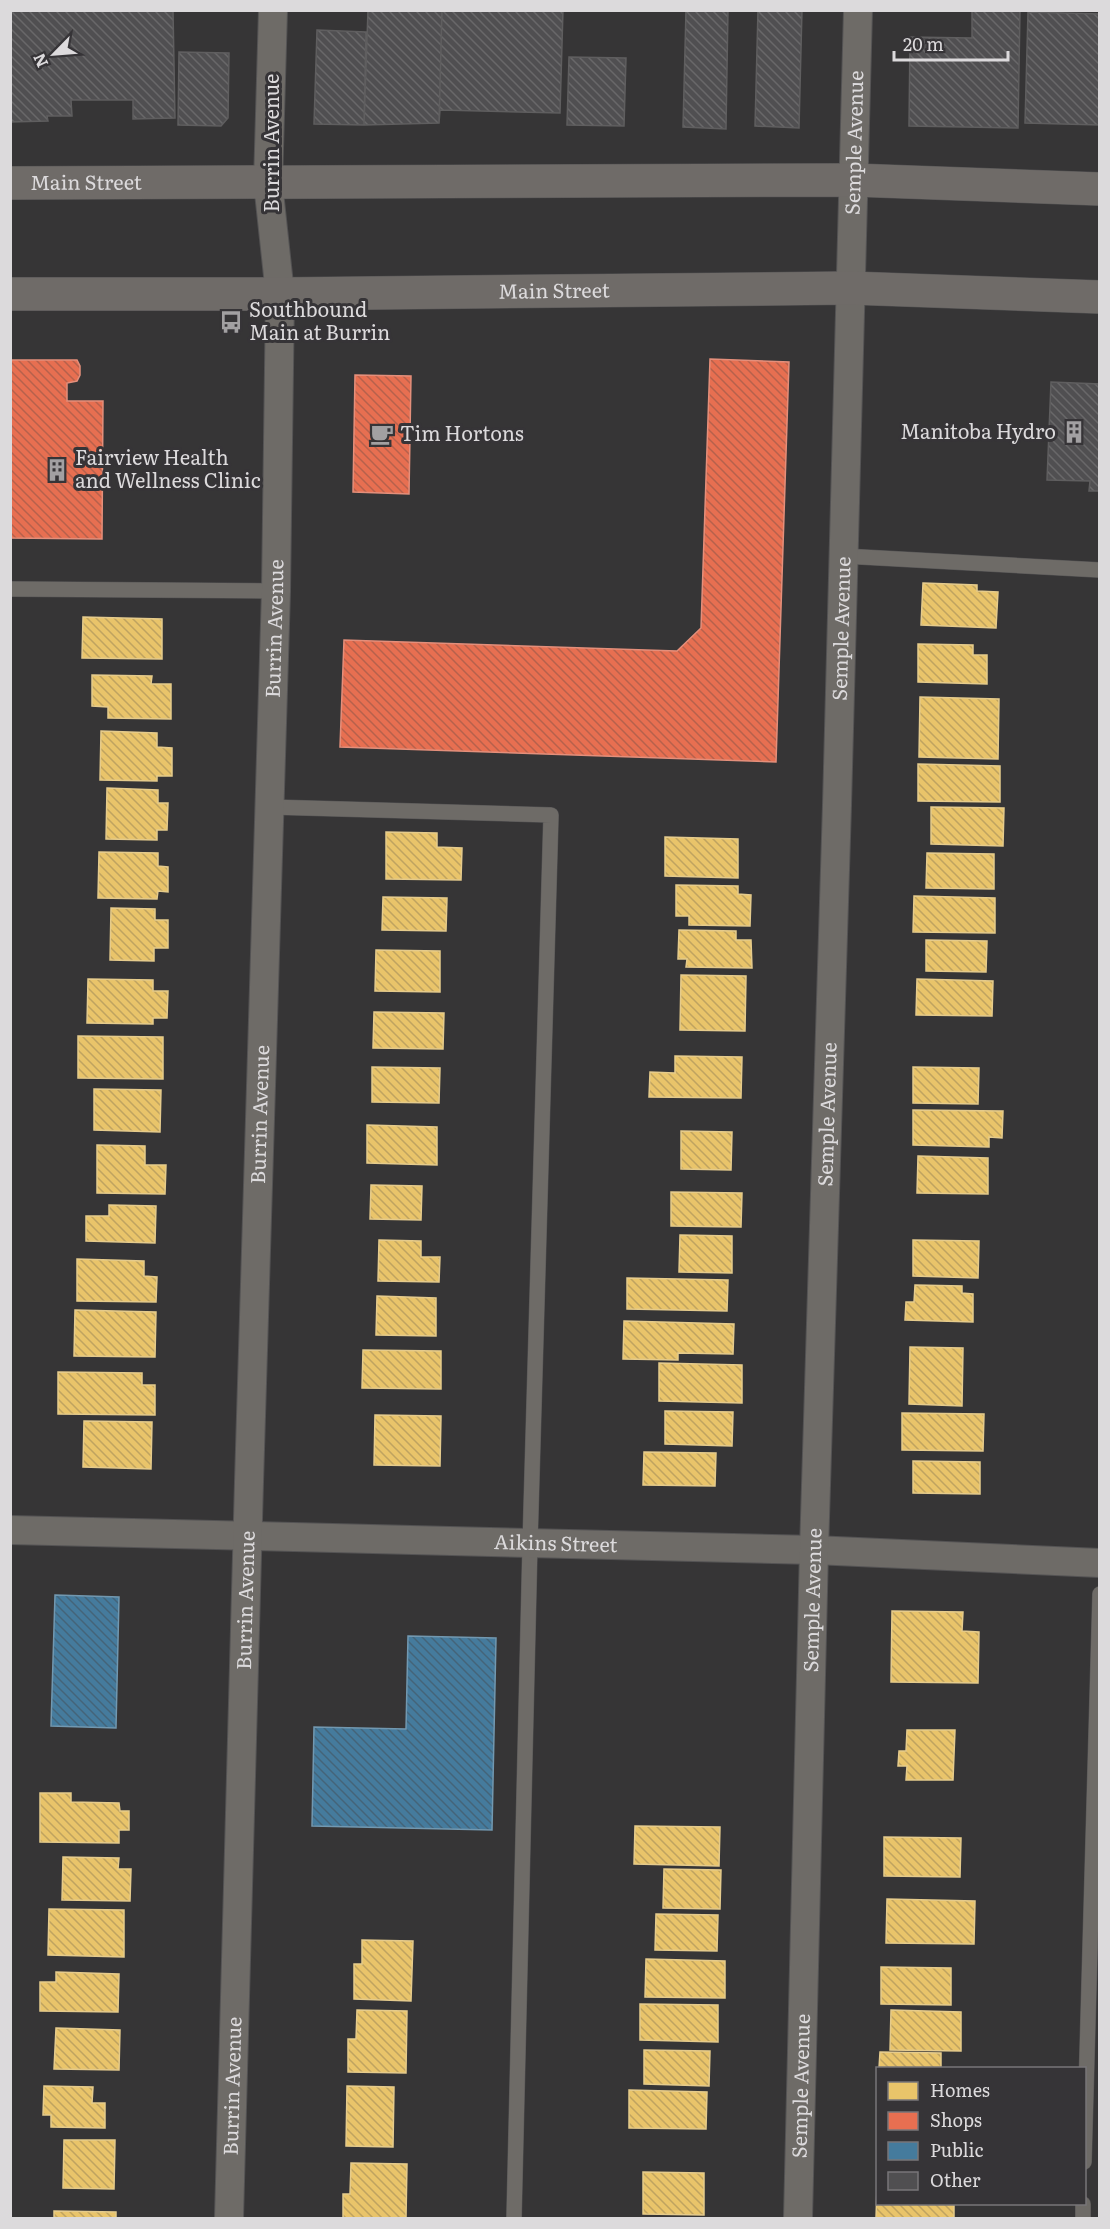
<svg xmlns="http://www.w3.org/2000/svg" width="1110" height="2229" viewBox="0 0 1110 2229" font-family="Literata,serif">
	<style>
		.homes { fill: url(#homes-back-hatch); stroke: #e5cb8c; stroke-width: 1.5 }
		.shops { fill: url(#shops-back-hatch); stroke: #e48f7b; stroke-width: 1.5 }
		.public { fill: url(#public-back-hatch); stroke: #7298b0; stroke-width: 1.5 }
		.building { fill: url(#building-back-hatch); stroke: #5f5e5f; stroke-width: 1.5 }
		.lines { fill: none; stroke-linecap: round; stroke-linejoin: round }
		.service-casing { stroke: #545354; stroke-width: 16 }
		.minor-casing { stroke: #545354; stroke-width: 30 }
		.primary-casing { stroke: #545354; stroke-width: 34 }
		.service { stroke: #6e6b67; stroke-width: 15 }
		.minor { stroke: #6e6b67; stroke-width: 28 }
		.primary { stroke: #6f6b68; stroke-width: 33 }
		.labels { text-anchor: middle; stroke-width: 6; stroke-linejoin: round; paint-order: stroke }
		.street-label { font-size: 20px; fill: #dcdadc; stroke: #363437 }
		.poi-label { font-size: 20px; fill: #dcdadc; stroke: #363437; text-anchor: start }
	</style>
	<defs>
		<pattern id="homes-back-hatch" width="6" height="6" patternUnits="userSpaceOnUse" patternTransform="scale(1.5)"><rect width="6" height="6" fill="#e9c46a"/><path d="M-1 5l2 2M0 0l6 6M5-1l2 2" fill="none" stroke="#bfa360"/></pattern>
		<pattern id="shops-back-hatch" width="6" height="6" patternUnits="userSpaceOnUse" patternTransform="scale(1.5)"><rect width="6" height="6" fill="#e76f51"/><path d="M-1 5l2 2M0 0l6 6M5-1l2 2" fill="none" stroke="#b6614c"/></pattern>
		<pattern id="public-back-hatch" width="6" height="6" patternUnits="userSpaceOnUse" patternTransform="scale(1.5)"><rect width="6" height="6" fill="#457b9d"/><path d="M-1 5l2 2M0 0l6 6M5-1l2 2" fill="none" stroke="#446479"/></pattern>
		<pattern id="building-back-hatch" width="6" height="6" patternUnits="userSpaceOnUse" patternTransform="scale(1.5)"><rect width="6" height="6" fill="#504f51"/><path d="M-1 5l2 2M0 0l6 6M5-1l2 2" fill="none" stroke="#696869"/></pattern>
	</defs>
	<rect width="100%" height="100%" fill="#363536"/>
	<!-- homes -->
	<path class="homes" d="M923,583L977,585V591L998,592L996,628L921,625Z
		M83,617L162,619V659L82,658Z
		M918,644L973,645V655H987V684L918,682Z
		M92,675L152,676L151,684H171V719L108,718V707L92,706Z
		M920,697L999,699L998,759L919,757Z
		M101,731L157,733V747L172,748V776H157V781L100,780Z
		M918,764L1000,766V802L918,801Z
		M107,788L158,790V803H168L167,830H157V840L106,839Z
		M931,807L1004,808L1003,846L931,844Z
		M386,832L437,833V847L462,848L461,880L386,879Z
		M665,837L738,839V878L665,876Z
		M99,852L158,853V866L168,867V892L158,891L157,899L98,898Z
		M927,853L994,854V889L926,888Z
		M676,885L738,886V894L751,895L750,926L689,925V916H676Z
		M914,896L995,898V933L913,932Z
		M383,897L447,898L446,931L382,930Z
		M111,908L155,909V920H168V948H154V961L110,960Z
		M679,930L736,931V940H751L752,968L686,967L687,959H678Z
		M926,940L987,941L986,972L926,971Z
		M376,950L440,951V992L375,991Z
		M681,975L746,976L745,1031L680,1030Z
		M88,979L153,980V991H168L167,1018H153V1024L87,1023Z
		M917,979L993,981L992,1016L916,1015Z
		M374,1012L444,1013L443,1049L373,1048Z
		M78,1036L163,1037V1079L78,1078Z
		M675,1056L742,1057L741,1098L649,1097L650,1072L675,1073Z
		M372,1067L440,1068L439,1103L372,1102Z
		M913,1067L979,1068L978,1104L913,1103Z
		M94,1089L161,1090L160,1132L94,1130Z
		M913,1110L1003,1111L1002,1138L989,1137V1147L913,1145Z
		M367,1125L437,1127V1165L367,1163Z
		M681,1131L732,1132L731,1170L681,1169Z
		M97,1145L145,1146V1165H166L165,1194L97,1193Z
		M918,1156L988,1158V1194L917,1193Z
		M371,1185L422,1186L421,1220L370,1219Z
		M671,1192L742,1193L741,1227L671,1226Z
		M109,1205L156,1206L155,1243L86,1241V1216H109Z
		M680,1235L732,1236V1273L679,1272Z
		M379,1240L421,1241V1257H440L439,1282L378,1281Z
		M913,1240L979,1241L978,1278L913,1276Z
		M77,1259L144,1261V1276L157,1277L156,1302L77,1301Z
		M627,1278L728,1280L727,1311L627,1309Z
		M915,1285L962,1286V1293L973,1294V1322L905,1320L906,1302H914Z
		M377,1296L436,1298V1336L376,1335Z
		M75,1310L156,1312L155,1357L74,1356Z
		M624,1321L734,1324L733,1354L678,1353V1360L623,1359Z
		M910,1347L963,1348L962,1406L909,1404Z
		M363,1350L441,1351V1389L362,1388Z
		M659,1363L742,1365V1403L659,1401Z
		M58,1372L142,1373V1385H155V1415L58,1414Z
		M665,1411L733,1412L732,1446L665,1444Z
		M902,1413L984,1414L983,1451L902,1450Z
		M375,1415L441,1416L440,1466L374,1465Z
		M84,1421L152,1422L151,1469L83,1467Z
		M644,1452L716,1453L715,1486L643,1485Z
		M913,1461L980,1462V1494L913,1493Z
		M892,1611L963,1612L962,1631L979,1632L978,1683L891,1682Z
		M907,1730H955L953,1780H906L907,1766H898L899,1751H906Z
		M40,1793H71V1802L119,1803L120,1811H129V1830H119V1843L40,1842Z
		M635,1826L720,1827L719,1866L634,1864Z
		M884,1837L961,1838L960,1877L884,1876Z
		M63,1857L119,1858L118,1869H131L130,1901L62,1900Z
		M664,1869L721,1870L720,1909L663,1908Z
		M887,1899L975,1901L974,1944L886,1943Z
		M49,1909L124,1910V1957L48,1955Z
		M656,1914L718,1915L717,1951L655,1950Z
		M362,1940L413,1941L411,2001L354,1999V1964H362Z
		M646,1959L725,1961V1998L645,1997Z
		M881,1967L951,1968V2005L881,2004Z
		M56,1972L119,1974L118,2012L40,2011V1982H56Z
		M640,2004L718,2005V2042L640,2040Z
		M357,2010L407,2011L406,2073L348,2072V2039H356Z
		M891,2010L961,2012V2051L890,2050Z
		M56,2028L120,2030L119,2070L54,2069Z
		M644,2050L710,2051L709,2086L644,2084Z
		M880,2052L941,2053V2068H879Z
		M44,2086L93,2087L92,2103H105V2128L51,2127V2115H43Z
		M347,2086L394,2087L393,2147L346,2146Z
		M629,2090L707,2092L706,2129L629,2128Z
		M64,2140H115L114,2189L63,2188Z
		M351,2163L407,2164L406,2218H343V2194H350Z
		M643,2172L704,2173V2215L643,2214Z
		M877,2187L878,2204H954V2218H876Z
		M54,2211L116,2212V2218H54Z"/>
	<!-- shops -->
	<path class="shops" d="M710,359L789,362L776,762L340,747L344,640L677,651L701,628Z
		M10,360H77L80,366V375L77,381L67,383V401H103L102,539L10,538Z
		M355,375L411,376L409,494L353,492Z"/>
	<!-- public -->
	<path class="public" d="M55,1595L119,1597L116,1728L51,1726Z
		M408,1636L496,1638L492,1830L312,1826L314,1727L406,1729Z"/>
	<!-- building -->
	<path class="building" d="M10,10H173L175,118L133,119V100H71L72,116H47L48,121L10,122Z
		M368,10H442L439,123L364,125Z
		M442,10H563L560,113L440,110L439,123Z
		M686,10H728L726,129L683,127Z
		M758,10H802L799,128L755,126Z
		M972,10H1020L1018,128L909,126L910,37L972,38Z
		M1028,12L1100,14V125L1025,123Z
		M317,30L366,32L364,125L314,124Z
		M179,52L229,53L228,118L221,126L178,125Z
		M569,57L626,58L624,126L567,125Z
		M1051,382L1100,384V491H1089L1090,481L1047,480Z"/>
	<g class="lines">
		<!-- service casing -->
		<g class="service-casing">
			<path id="service" d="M843,556L1100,570
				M10,589L276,591
				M270,807L551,815L530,1544L514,2218
				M1084,2162L1100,1594
				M1083,2218V2204"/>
		</g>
		<!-- minor casing -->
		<g class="minor-casing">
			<g id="minor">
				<path id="s1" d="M10,1530L814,1550L1100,1563"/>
				<path id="s2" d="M229,2218L249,1482L276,591L280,294L268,183L273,10"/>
				<path id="s3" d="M798,2218L814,1550L837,805L858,10"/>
			</g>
		</g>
		<!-- primary casing -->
		<g class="primary-casing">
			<g id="primary">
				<path id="s4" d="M10,183L853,180L1100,189"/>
				<path id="s5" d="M10,294H280L850,288L1100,297"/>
			</g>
		</g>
		<!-- service -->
		<use href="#service" class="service"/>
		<!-- minor -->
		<use href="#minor" class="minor"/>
		<!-- primary -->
		<use href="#primary" class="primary"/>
	</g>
	<!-- icons -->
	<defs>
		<g id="bus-bare" transform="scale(1.8)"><path d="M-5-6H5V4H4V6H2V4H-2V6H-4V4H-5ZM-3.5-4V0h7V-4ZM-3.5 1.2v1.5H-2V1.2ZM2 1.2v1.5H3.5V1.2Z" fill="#a2a0a2" stroke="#363437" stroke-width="2.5" paint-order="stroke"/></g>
		<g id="building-bare" transform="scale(1.8)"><path d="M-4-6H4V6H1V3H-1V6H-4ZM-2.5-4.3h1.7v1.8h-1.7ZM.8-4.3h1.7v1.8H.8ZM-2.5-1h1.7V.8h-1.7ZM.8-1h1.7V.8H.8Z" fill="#a2a0a2" stroke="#363437" stroke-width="2.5" paint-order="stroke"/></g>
		<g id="cafe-bare" transform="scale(1.8)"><path d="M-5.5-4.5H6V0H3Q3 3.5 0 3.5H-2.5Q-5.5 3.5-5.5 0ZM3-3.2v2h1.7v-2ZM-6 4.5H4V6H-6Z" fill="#a2a0a2" stroke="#363437" stroke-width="2.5" paint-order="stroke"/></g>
	</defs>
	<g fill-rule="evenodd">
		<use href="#bus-bare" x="231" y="322"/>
		<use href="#building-bare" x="1074" y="432"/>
		<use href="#cafe-bare" x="382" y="434"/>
		<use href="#building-bare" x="57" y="470"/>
	</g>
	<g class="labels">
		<!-- street labels -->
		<g class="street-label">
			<text transform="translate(272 143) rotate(-90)" y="7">Burrin Avenue</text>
			<text dy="7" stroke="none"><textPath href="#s3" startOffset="2076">Semple Avenue</textPath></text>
			<text dy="7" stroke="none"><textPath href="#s4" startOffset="76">Main Street</textPath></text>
			<text dy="7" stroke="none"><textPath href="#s5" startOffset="544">Main Street</textPath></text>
			<text dy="7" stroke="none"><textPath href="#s2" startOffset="1590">Burrin Avenue</textPath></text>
			<text dy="7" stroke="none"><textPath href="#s3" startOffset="1590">Semple Avenue</textPath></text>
			<text dy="7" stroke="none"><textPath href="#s2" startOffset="1104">Burrin Avenue</textPath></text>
			<text dy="7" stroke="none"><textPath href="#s3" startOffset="1104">Semple Avenue</textPath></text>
			<text dy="7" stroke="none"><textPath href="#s1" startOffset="546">Aikins Street</textPath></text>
			<text dy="7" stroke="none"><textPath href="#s2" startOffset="618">Burrin Avenue</textPath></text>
			<text dy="7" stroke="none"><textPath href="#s3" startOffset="618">Semple Avenue</textPath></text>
			<text dy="7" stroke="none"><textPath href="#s2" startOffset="132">Burrin Avenue</textPath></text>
			<text dy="7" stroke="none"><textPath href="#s3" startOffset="132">Semple Avenue</textPath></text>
		</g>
		<!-- poi labels -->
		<g class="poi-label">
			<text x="249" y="317">Southbound<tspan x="249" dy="23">Main at Burrin</tspan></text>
			<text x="1056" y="439" text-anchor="end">Manitoba Hydro</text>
			<text x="400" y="441">Tim Hortons</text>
			<text x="75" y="465">Fairview Health<tspan x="75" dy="23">and Wellness Clinic</tspan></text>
		</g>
	</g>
	<!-- border -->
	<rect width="1110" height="2229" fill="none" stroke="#dcdadc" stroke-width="24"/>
	<!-- legend -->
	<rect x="876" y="2067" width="210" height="138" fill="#363437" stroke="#787679" stroke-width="1.5"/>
	<rect x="888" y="2082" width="30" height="18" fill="#e9c46a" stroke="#787679" stroke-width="1.5"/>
	<text x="930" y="2097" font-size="18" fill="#dcdadc">Homes</text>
	<rect x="888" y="2112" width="30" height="18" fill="#e76f51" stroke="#787679" stroke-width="1.5"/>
	<text x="930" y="2127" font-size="18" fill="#dcdadc">Shops</text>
	<rect x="888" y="2142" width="30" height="18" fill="#457b9d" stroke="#787679" stroke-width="1.5"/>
	<text x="930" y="2157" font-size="18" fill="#dcdadc">Public</text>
	<rect x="888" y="2172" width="30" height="18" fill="#504f51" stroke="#787679" stroke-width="1.5"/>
	<text x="930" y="2187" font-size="18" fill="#dcdadc">Other</text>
	<!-- north arrow -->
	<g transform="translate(54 54) rotate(245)" stroke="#363437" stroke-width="4.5" paint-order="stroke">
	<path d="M0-4.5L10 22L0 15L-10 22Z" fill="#dcdadc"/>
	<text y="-9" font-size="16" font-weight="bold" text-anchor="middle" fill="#dcdadc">N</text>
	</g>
	<!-- scale -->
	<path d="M894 51v9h114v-9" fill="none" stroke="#dcdadc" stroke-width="3"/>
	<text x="903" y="51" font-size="18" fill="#dcdadc" stroke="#363437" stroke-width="4.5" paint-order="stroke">20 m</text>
</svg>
